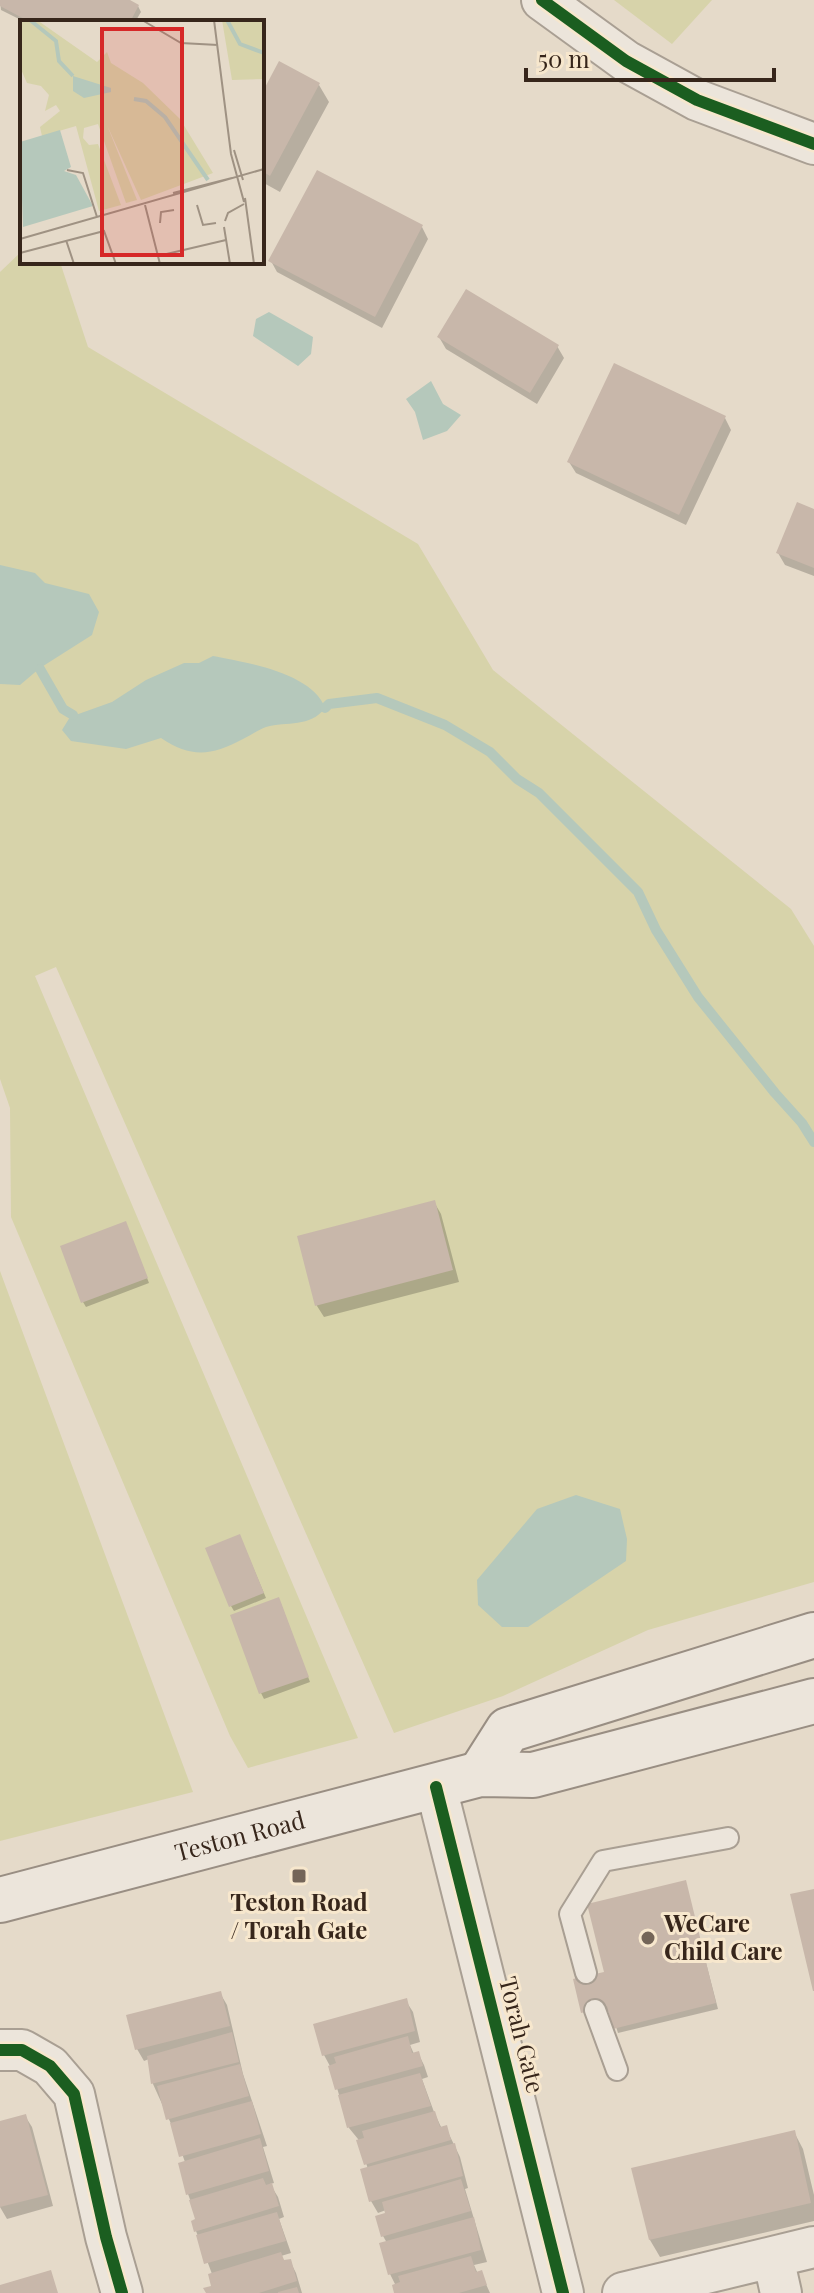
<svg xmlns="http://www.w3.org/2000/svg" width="814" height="2293" viewBox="0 0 814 2293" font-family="'Playfair Display',serif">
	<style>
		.green { fill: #d7d3aa }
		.water { fill: #b5c8bb }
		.shadow { fill: #0003 }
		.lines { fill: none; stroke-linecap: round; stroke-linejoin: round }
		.stream { stroke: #b5c8bb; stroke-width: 10 }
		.building { fill: #c8b7aa }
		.service-casing { stroke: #a99f93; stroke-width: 24 }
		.minor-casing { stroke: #a99f93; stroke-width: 44 }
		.secondary-casing { stroke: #998e83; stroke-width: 48 }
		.service { stroke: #ece5db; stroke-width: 20 }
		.minor { stroke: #ece5db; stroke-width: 40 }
		.secondary { stroke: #ece5db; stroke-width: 44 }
		.cycleway-casing { stroke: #f7e7cd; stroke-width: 17 }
		.cycleway { stroke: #1b5e20; stroke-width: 12 }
		.poi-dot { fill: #746558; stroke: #f7e7cd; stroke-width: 3 }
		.labels { text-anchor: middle; stroke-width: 6; stroke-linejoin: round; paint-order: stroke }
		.street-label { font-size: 24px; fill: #37261b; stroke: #f7e7cd }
		.poi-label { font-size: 24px; font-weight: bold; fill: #37261b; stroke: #f7e7cd }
		.inset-river { fill: none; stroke: #b5c8bb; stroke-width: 4 }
		.inset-road { fill: none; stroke: #9f9283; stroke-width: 2 }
		.view { fill: #d62828; fill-opacity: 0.15; stroke: #d62828; stroke-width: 4 }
		.inset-edge { fill: none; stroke: #37261b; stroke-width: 4 }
	</style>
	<rect width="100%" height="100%" fill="#e5dac9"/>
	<!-- green -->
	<path class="green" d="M614,0H712L672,44Z
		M22,251V262H60L88,347L418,544L493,670L791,909L814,946V1582L648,1630L503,1696L394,1733L56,967L35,976L358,1738L248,1768L230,1736L11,1217L10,1108L0,1079V272Z
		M0,1271L193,1792L0,1841Z"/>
	<!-- water -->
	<path class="water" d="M269,312L313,337L311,354L298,366L253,336L256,319Z
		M431,381L443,404L461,415L447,431L423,440L415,412L406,399Z
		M0,565L35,573L45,583L89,594L99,612L92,635L40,668L20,685L0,684Z
		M213,656C244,662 313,673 325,708C310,728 287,721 266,727C258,730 251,735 243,739C211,756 191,758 161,738L126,749L71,741L62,730L70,717L112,702L146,680L184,663H199Z
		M576,1495L620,1509L627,1539L626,1561L528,1627H502L478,1605L477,1580L537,1509Z"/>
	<!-- shadow -->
	<path class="shadow" d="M0,0H126L138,6L141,12L135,22H25L1,10Z
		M319,85L329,102L280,192L262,182V97Z
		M422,227L428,239L382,328L277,272L271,261Z
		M439,337L557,346L564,358L537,404L446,349Z
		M725,418L731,430L686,525L576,473L569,462Z
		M814,511V576L785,565L778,553Z
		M434,1202L441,1214L459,1282L324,1317L317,1306L299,1238Z
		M128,1228L149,1283L86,1307L83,1302Z
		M242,1541L266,1598L234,1611L231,1606Z
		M281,1604L310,1682L264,1699L261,1693Z
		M685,1882L718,2009L618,2033L611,2011L586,2017L583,2012L606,1974Z
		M220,1993L227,2005L243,2074L267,2146L263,2147L274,2183L270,2184L278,2197L284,2217L279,2219L291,2253L281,2256L285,2262L290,2261L296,2273L302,2293H207L213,2287L212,2274L196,2231L198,2221L188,2194L185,2162L172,2126L153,2084L149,2059L144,2061L137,2049Z
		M406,2001L413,2012L420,2042L410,2045L414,2054L418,2053L424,2065L428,2077L422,2079L434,2112L442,2129L446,2128L460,2157L468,2188L465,2189L487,2262L474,2265L478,2274L481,2273L490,2293H396V2286L390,2274L387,2243L383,2236L386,2210L378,2213L371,2201L368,2169L358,2139L349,2128L331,2068L324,2055Z
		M25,2116L32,2127L53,2206L7,2219L0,2207V2123Z
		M794,2132L803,2149L814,2195V2221L660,2257L650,2240L634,2169Z"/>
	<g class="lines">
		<!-- stream -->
		<path class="stream" d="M40,669L63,709L73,715
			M325,708L329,704L377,698L445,725L490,752L517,779L539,793L638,892L656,930L698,997L775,1093L802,1123L814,1142"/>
	</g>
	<!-- building -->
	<path class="building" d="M0,0H130L139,5L130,22H30L0,6Z
		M279,61L320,83L270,176L262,171V93Z
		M317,170L423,225L375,317L268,261Z
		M466,289L559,345L530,393L437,337Z
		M614,363L726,416L679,515L567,462Z
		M797,502L814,509V568L776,553Z
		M435,1200L453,1270L315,1306L297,1236Z
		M126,1221L148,1278L81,1303L60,1246Z
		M240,1534L264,1593L229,1607L205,1548Z
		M279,1597L309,1677L259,1694L230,1615Z
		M686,1880L716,2003L613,2029L607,2006L581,2013L573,1979L604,1972L587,1904Z
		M814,1889V1991H813L790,1894Z
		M221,1991L230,2026L135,2050L126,2015Z
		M407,1998L415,2031L322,2056L313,2024Z
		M232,2032L239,2062L151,2084L147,2056Z
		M408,2036L412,2053L419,2051L423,2066L335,2090L328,2066L336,2063L334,2057Z
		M240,2064L249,2096L166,2120L157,2086Z
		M420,2073L431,2106L347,2128L338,2095Z
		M252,2101L261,2134L179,2157L170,2123Z
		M435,2111L440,2127L447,2125L451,2140L364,2165L356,2140L364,2138L362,2131Z
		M26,2114L48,2195L0,2207V2121Z
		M795,2130L811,2203L649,2240L631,2168Z
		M260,2138L269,2171L186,2195L178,2163Z
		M455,2143L463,2176L369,2202L360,2169Z
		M263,2178L266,2185L272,2183L279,2206L194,2232L191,2221L195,2219L189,2200Z
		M461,2179L471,2211L381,2237L375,2216L385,2213L382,2202Z
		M277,2212L286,2241L204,2264L196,2235Z
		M474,2217L481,2250L388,2275L379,2243Z
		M281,2252L284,2260L291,2259L297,2281L259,2293H206L203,2288L211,2286L208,2274Z
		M471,2256L476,2272L482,2270L487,2285L459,2293H394L392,2285L400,2282L398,2276Z
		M51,2270L58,2293H0V2285Z
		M297,2287L299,2293H278V2292Z"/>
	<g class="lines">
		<!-- service casing -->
		<g class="service-casing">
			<path id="service" d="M586,1973L570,1914L603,1861L728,1838
				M595,2010L617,2070"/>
		</g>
		<!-- minor casing -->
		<g class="minor-casing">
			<path id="minor" d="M542,0L626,61L697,100L814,144
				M436,1787L563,2293
				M0,2050H22L50,2066L74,2094L106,2237L122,2293
				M773,2257L781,2293
				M623,2293L814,2247"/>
		</g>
		<!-- secondary casing -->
		<g class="secondary-casing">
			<g id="secondary">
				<path d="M480,1774L508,1730L814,1635"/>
				<path id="s1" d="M0,1900L480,1774L533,1775L814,1701"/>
			</g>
		</g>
		<!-- service -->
		<use href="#service" class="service"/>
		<!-- minor -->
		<use href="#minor" class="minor"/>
		<!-- secondary -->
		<use href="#secondary" class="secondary"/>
		<!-- cycleway casing -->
		<g class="cycleway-casing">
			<path id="cycleway" d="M542,0L626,61L697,100L814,144
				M436,1787L563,2293
				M0,2050H22L50,2066L74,2094L106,2237L122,2293"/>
		</g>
		<!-- cycleway -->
		<use href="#cycleway" class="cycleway"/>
	</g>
	<!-- markers -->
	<g class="poi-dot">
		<rect x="291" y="1868" width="16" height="16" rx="4"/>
		<circle cx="648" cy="1938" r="8"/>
	</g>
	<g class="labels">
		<!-- street labels -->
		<g class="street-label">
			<text dy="8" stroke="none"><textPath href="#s1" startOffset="248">Teston Road</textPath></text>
			<text transform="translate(521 2035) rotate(76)" y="8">Torah Gate</text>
		</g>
		<!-- poi labels -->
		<g class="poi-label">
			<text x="299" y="1911">Teston Road<tspan x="299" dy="28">/ Torah Gate</tspan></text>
			<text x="664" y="1932" text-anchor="start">WeCare<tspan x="664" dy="28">Child Care</tspan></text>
		</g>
	</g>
	<!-- overview -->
	<g transform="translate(20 20)">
		<rect width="244" height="244" fill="#e5dac9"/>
		<path d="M0,0H17L77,42L87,32L91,43L123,63L160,99L193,153L121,180L87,105L117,180L106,183L78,104L64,108L63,118L69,125L78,124L101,185L79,191L56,106L22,116L20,107L40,91L36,85L25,91L29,75L21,66L7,63L0,47ZM202,0H244V59L212,60Z" fill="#d7d3aa"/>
		<path d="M53,56L91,68V72L64,78L53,71ZM40,110L51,147L44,151L56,155L73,186L3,207L0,122Z" fill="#b5c8bb"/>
		<path class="inset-river" d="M10,0L36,21L39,41L53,56M207,0L220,24L244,33M114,79L126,81L145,97L188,160"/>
		<path class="inset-road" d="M122,0L161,23L198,25M194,0L211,134L224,182M214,130L223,160M47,150L63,153L77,197M153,173L212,158M225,178L234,244M125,185L140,244M177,185L183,205L196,203M205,201L208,193L224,184M140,203L141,192L154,190M204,207L210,244M0,219L244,149M46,220L54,244M0,233L84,211L96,244M138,236L206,220"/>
		<path class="view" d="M82,9H162V235H82Z"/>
		<rect width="244" height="244" class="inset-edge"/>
	</g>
	<!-- scale -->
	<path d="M526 68v12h248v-12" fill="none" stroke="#37261b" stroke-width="4"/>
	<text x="538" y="68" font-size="24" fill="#37261b" stroke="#f7e7cd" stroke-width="6" paint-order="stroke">50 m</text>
</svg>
